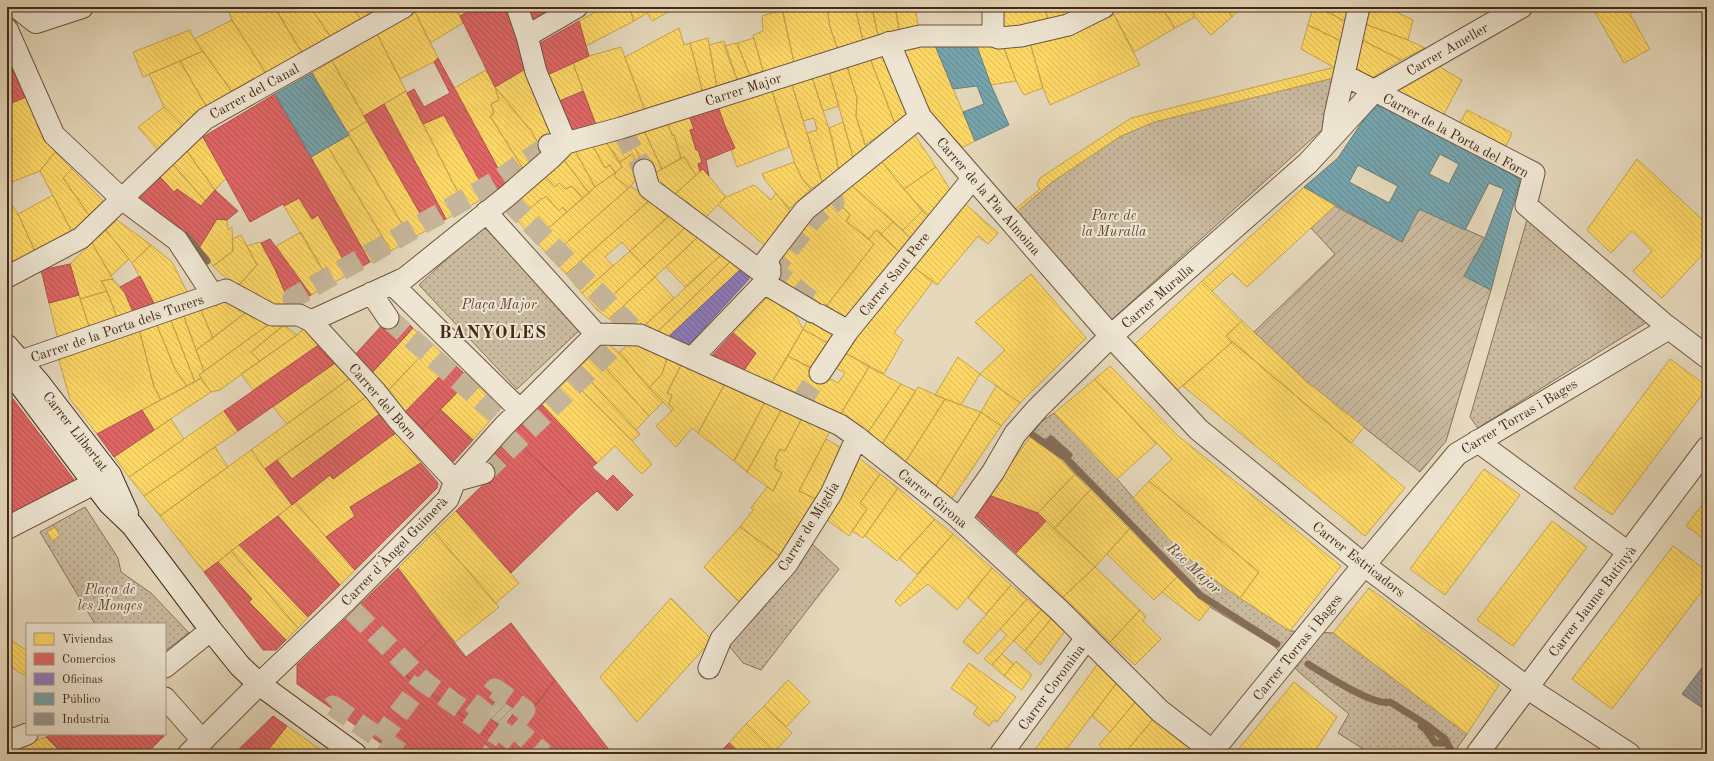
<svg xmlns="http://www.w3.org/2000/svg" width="1714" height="761" viewBox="0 0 1714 761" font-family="'Old Standard TT',serif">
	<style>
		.park { fill: url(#park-dots); stroke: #88725a }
		.garden { fill: url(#garden-furrows); stroke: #88725a }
		.homes { fill: url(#homes-back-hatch); stroke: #c8a44e; fill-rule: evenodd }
		.shops { fill: url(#shops-back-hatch); stroke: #b2544e; fill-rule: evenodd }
		.offices { fill: url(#offices-back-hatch); stroke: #78638f }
		.public { fill: url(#public-back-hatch); stroke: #688081; fill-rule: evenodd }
		.industry { fill: url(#industry-back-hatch); stroke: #807772 }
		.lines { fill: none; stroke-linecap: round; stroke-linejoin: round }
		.stream { stroke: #856e57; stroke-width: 7 }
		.pedestrian-tunnel { stroke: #c5b59a; stroke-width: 21; stroke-dasharray: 21 10; stroke-linecap: butt }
		.pedestrian-casing { stroke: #6e553f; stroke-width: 23 }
		.minor-casing { stroke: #6e553f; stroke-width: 24 }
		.tertiary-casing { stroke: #6e553f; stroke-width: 24 }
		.secondary-casing { stroke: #462916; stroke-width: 24 }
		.pedestrian { stroke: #eee6d3; stroke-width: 21 }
		.minor { stroke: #eee6d3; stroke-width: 22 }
		.tertiary { stroke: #eee6d3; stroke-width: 22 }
		.secondary { stroke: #eee6d3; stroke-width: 22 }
		.labels { text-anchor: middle; stroke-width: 4; stroke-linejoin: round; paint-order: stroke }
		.street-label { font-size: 14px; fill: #462916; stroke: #eee6d3 }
		.park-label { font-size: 14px; font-style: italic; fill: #604631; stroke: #eee6d3 }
		.water-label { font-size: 15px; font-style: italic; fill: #604631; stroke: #eee6d3 }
		.district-label { font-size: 18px; font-weight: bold; letter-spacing: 1px; fill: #462916; stroke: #eee6d3 }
	</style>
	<defs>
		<pattern id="park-dots" width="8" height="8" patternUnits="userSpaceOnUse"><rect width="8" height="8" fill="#caba9f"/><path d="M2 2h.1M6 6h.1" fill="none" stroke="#a69781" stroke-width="1.8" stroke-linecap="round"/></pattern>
		<pattern id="garden-furrows" width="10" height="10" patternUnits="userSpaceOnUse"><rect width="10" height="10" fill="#caba9f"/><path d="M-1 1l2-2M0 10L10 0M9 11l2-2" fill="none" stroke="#a69781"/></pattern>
		<pattern id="homes-back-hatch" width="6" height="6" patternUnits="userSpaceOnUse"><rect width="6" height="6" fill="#ffd966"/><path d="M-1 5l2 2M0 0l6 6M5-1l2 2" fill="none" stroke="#dcba58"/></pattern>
		<pattern id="shops-back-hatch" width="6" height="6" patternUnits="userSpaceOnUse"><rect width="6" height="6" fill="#e06666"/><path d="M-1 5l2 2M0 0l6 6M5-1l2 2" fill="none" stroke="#b75453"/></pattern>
		<pattern id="offices-back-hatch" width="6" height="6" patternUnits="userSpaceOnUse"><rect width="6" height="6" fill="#8e7cc3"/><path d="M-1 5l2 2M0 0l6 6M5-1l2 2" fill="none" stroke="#76669d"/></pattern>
		<pattern id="public-back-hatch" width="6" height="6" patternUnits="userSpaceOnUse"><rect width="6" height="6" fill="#76a5af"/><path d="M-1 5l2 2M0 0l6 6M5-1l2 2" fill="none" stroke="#63868d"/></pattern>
		<pattern id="industry-back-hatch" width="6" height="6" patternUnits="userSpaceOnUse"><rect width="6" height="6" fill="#999"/><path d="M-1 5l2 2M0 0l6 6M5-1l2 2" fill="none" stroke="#7f7d7c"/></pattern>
	</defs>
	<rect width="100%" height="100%" fill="#e5d8bb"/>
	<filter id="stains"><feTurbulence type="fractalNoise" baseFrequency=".005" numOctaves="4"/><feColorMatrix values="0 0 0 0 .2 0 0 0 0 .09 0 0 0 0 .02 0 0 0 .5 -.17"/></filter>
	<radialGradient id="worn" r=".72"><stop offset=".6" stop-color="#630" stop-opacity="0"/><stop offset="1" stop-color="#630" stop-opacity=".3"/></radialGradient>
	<!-- park -->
	<path class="park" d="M1333,78L1325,127L1109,322L1014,214L1052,182L1121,136L1154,122Z
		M1527,220L1647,322L1478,428L1470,417Z
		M485,223L583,327L517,389L419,285Z
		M1054,413L1117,479L1168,538L1202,571L1240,598L1290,631L1333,633L1467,734L1453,754H1371L1338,733L1349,714L1300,673L1274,646L1210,607L1190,590L1062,460L1030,437L1041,422Z
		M85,507L118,558L121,572L151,593L189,633L165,651V624H95L40,532Z
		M808,540L839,569L761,670L743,663L726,642Z"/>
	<!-- garden -->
	<path class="garden" d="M1335,206L1402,242L1419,209L1485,238L1464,276L1491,290L1446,441L1420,472L1306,381L1254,332L1335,254L1311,228Z
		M498,697L516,710L503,728L485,715Z"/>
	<!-- homes -->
	<path class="homes" d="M227,7H274L305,58L269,78L232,20Z
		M280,7H310L333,40L305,58L276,9Z
		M310,7H352L364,23L333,40Z
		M352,7H390L364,23Z
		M423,7H455L463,23L430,43L415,12Z
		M455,7H478L460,16Z
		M604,7H629L634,21L586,46L579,21Z
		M629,7H677L652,21L647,13L634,21Z
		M782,7H827L830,27L839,53L795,67Z
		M827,7H855L864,45L839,53L830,27Z
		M855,7H872L879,41L864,45Z
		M872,7H895L900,34L879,41Z
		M895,7H915L919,30L900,34Z
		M996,7H1045L1049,25L999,34Z
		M1045,7H1082L1049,25Z
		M1130,7H1161L1175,28L1134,52L1114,15Z
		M1161,7H1190L1195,17L1175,28Z
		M1190,7H1225L1232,17L1211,35L1195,17Z
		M1225,7H1241L1232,17Z
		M1313,7H1318L1348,23L1343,42L1308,25Z
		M1318,7H1352L1348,23Z
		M1369,7H1386L1413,20L1408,40L1365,24Z
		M1592,7H1642L1630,14L1650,49L1624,63Z
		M782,10L795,67L765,78L753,35L763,31L762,16Z
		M415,12L438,58L434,62L400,79L377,34Z
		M1114,15L1140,65L1050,105L1043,88L1030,43L1074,34Z
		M232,20L269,78L235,96L194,39Z
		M1365,24L1408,40L1425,48L1401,60L1362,40Z
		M1308,25L1343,42L1335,68L1301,49Z
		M679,28L684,45L690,43L704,97L647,116L625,57Z
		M190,30L194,39L203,51L143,77L133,52Z
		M377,34L406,91L364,116L332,61Z
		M708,38L718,93L704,97L690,43Z
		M754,38L765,78L752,81L737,43Z
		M1362,40L1401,60L1367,81L1357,76L1355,63Z
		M724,41L739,85L718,93L709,45Z
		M737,43L752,81L739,85L724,46Z
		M934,43L975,141L955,151L928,120L901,48Z
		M1030,43L1043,88L1024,95L1016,81L1004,48Z
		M976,44L1004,48L1016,81L991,85Z
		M621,47L647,116L598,130L573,63L589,56Z
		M884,48L909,114L895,124L868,53Z
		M203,51L235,96L209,111L180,61Z
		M868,53L895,124L865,145L856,116L857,98L845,60Z
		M845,60L857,98L856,116L867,150L854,160L827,65Z
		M180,61L209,111L185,128L164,107L149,74Z
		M332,61L367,121L347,133L312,73Z
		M573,63L583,91L555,103L545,76Z
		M1433,63L1462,80L1443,116L1392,90Z
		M827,65L839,106L823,111L810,71Z
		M527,68L551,129L552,141L545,154L531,131L495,87Z
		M1331,68H1335L1333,78L1154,122L1121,136L1052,182L1014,214L1012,212L1040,189L1037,185L1040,178L1131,118Z
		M486,70L495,87L499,100L491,104L493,109V115L490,116L524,170L506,183L454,88Z
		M810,71L832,138L839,171L822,182L807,133L817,130L814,118L803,121L790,78Z
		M790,78L822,182L811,189L803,180L795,164L770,84Z
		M770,84L789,147L737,167L731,150L735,148L725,126L716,101Z
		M495,87L531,131L545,154L524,170L490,116L493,115V109L491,104L499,100Z
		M406,91L466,208L446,219L384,104Z
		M26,97L55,152L40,171L7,184V105Z
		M1377,100L1520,179L1491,290L1464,276L1485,238L1504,189L1489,183L1465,230L1419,209L1402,242L1304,187L1338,158ZM1440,154L1459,164L1449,184L1429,174ZM1358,165L1398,186L1389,203L1349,182Z
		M164,107L185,128L159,151L138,127Z
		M687,110L694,129L690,130L696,150H698L702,162L698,164L700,171L696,175L684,157L681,158L674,135H672L665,117Z
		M1467,110L1512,133L1506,146L1460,123Z
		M444,115L488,196L466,208L423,124Z
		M665,117L672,135H674L681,158L662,169L641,124Z
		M367,121L429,229L411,239L347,133Z
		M843,122L854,160L839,171L829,128Z
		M641,124L662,169L650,176L625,130Z
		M625,130L646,168L642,172L632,154L620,162L602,136Z
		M914,134L936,167L904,189L882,162Z
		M349,135L411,239L391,251L328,147Z
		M602,136L622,167L615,173L610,165L605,168L589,139Z
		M203,137L226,178L215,190L186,150Z
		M589,139L605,168L610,165L615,173L595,187L573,147Z
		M328,147L391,251L370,262L311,157Z
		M573,147L595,187L589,193L561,156Z
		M186,150L215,190L205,201L172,163Z
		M55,152L72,169L63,178L91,218L72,232L40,171Z
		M632,154L642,172L629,188L614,176L616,174L615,173L622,167L620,162Z
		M561,156L589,193L583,198L572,186L565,189L559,183L555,187L542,173Z
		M684,157L696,175L674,195L650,176Z
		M1637,159L1707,224V250L1662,298L1633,271L1652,251L1632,231L1611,253L1587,230Z
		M794,162L803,180L811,189L789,209L765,180L762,174Z
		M882,162L922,211L903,230L851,185Z
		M172,163L205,201L201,206L177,189L174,192L159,176Z
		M936,167L951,191L929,217L904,189Z
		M72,169L104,202L91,218L63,178Z
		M703,169L726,197L704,219L674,195Z
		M542,173L555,187L559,183L565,189L572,186L583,198L567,212L563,207L559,211L546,196L543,199L542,198L517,220L504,206Z
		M615,173L616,174L614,176L629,188L550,257L535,240L595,187Z
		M754,185L771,200L776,193L790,211L764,245L718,205L724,198Z
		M851,185L893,222L881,234L876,230L869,239L846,221L850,215L834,198Z
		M631,186L650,200L566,274L550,257Z
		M1304,187L1335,206L1247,287L1232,273L1212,291L1202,281Z
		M53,195L72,232L35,251L18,214Z
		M546,196L559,211L563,207L567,212L535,240L517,220L542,198L543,199Z
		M7,198L18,214L35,251L7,265Z
		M299,198L312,219L318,215L351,273L331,284L284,206Z
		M834,198L850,215L846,221L874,244L822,312L767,271L815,213Z
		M650,200L670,215L630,251L622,242L605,257L613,266L582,293L566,274Z
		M963,202L998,233L988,244L978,236L937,285L912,266Z
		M922,211L929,217L912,240L903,230Z
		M670,215L687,226L644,266L630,251Z
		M217,219L227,220L228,230L232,227L233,251L213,266L199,248Z
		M117,220L151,245L132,263L106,230Z
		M893,222L912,240L901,254L881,234Z
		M687,226L699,236L655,277L644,266Z
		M106,230L129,259L111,276L92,243Z
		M876,230L901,254L845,325L822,312L874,244L869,239Z
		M301,232L331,284L311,295L276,246Z
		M241,235L257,265L240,284L231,283L213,266L233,251L232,239Z
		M699,236L723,253L685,287L666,267Z
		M260,242L274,267L291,306L281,310L237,287L257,265L247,246Z
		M92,243L113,279L101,281L107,291L80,299L70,264Z
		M151,245L172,262L190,298L158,311L132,263Z
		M630,251L644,266L597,310L582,293Z
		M723,253L732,260L655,334L643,327Z
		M732,260L742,268L665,340L655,334Z
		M644,266L655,277L609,319L597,310Z
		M912,266L933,281L894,333L903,340L884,374L842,351Z
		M1031,274L1086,338L1020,403L980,374L1005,350L975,322Z
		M655,277L674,298L643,327L620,328L609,319Z
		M113,279L125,293L136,319L119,323L107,291L101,281Z
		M1202,281L1242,321L1226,336L1232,342L1174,393L1135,344Z
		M107,291L119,323L91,333L80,299Z
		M79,295L91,333L59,344L49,303Z
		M231,296L249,310L213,338L200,308Z
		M767,297L795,314L803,329L768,389L740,376L756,353L733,333Z
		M200,308L213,338L196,350L183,314Z
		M249,310L268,325L204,371L196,350Z
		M183,314L204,371L199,375L201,378L195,382L170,318Z
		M811,314L840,331L831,345L803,329Z
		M170,318L195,382L187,386L175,369L156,323Z
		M274,318L284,325L251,352L260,361L220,390L211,392L199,375L268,325Z
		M1242,321L1306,381L1364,427L1351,443L1226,336Z
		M156,323L175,369L187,386L161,400L154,387L139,329Z
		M308,324L323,342L253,390L241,374L297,335Z
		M284,325L297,335L260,361L251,352Z
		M413,328L432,344L387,392L370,375Z
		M139,329L154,387L161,400L97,434L70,399L58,357Z
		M803,329L831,345L816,370L788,356Z
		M606,341L628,361L627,362L634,369L633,370L663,402L649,416L593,354Z
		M1232,342L1405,488L1365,536L1183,386Z
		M631,343L668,355L662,374L649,388L619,352Z
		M432,344L453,363L403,414L387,392Z
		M842,351L869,367L837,420L768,389L788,356L838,383L845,373L832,366Z
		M593,354L649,416L636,430L578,368Z
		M668,355L683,361L667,393L672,395L669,404L674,409L672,411L649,388L662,374Z
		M958,357L980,374L961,405L935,395Z
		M1670,359L1707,386V388L1612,515L1574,488Z
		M338,361L350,378L287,424L273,407Z
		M683,361L727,380L698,433L692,428L676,447L656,426L674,409L669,404L672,395L667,393Z
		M1110,366L1178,436L1341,566L1290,631L1240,598L1259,572L1149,481L1172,459L1095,379Z
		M869,367L901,384L864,438L837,420Z
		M578,368L640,434L632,441L569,378Z
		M201,378L211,392L154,430L142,410Z
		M350,378L367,396L265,469L251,450Z
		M569,378L632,441L652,464L642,474L615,446L597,463L542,405Z
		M470,379L502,407L473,440L440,409Z
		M1095,379L1156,444L1117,479L1054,413Z
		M727,380L767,398L734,461L698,433Z
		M901,384L916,391L879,449L864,438Z
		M996,386L1020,403L1001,426L981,412Z
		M918,387L945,399L903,466L879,449Z
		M367,396L381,413L292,479L277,460Z
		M767,398L784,405L747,472L734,461Z
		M945,399L981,412L934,489L903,466Z
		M784,405L804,414L785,451L780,449L775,459L777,460L774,468L782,473L773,491L747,472Z
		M224,411L238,431L144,496L129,477Z
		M981,412L1001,426L951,500L934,489Z
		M804,414L832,427L799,491L818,500L780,556L740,527L753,510L751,508L767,487L773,491L782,473L774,468L777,460L775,459L780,449L785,451Z
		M171,419L184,439L129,477L114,457Z
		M397,432L421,463L350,507L355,516L326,537L295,502L330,475L333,479Z
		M1030,437L1062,460L1075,474L1038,513L988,495Z
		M826,439L845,450L818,500L799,491Z
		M215,447L228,467L160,516L144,496Z
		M251,450L292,505L204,572L160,516Z
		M856,456L880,474L860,503L867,509L849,536L823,517Z
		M1484,469L1520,495L1445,595L1410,569Z
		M880,474L898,488L863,538L852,531L867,509L860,503Z
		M1075,474L1091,489L1054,529L1038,513Z
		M1149,481L1259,572L1240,598L1202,571L1168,538L1133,498Z
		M898,488L935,519L897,561L865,536Z
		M1091,489L1130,528L1095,567L1054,529Z
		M295,502L355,570L340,585L278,516Z
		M1701,506L1706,509L1707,508V541L1686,526Z
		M456,511L519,583L496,603L434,532Z
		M935,519L953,534L917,574L899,558Z
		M1046,521L1095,567L1063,597L1016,553Z
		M1552,521L1587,547L1513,646L1477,620Z
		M55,527L60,536L52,541L47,532Z
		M740,527L780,556L741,604L704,567Z
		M1130,528L1177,577L1154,600L1107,554Z
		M434,532L499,607L455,642L398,568Z
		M953,534L992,568L957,610L928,584L900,606L895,601Z
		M239,545L308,617L298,628L231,551Z
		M1673,546L1707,571V585L1612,709L1572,679Z
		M231,551L298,628L286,640L249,602L252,599L218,562Z
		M1095,567L1140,610L1110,642L1063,597Z
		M992,568L1011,585L986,614L968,598Z
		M1177,577L1210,607L1199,621L1162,592Z
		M1011,585L1027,599L978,654L963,642Z
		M1369,588L1499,685L1467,734L1333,633Z
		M671,598L712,640L637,722L600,677Z
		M1027,599L1041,610L992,665L984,659L1007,635L1000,629Z
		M1041,610L1051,619L1025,651L1014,641Z
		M1140,610L1146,616L1143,621L1161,639L1135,665L1110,642Z
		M1051,619L1065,631L1040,665L1025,651Z
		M7,637L27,651V677L7,664Z
		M1002,654L1014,664L1004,676L992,665Z
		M1016,661L1032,675L1022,690L1004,676Z
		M1099,662L1118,681L1063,754H1038L1034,751Z
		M969,663L1016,697L997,722L994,720L989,726L973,714L978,707L951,688Z
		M7,673L12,678L10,688L7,690Z
		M788,680L810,702L786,727L764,706Z
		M1118,681L1137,700L1110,732L1092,716Z
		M1294,682L1337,717L1313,754H1240L1236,752Z
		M1137,700L1155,717L1124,754H1114L1110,752L1109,754L1099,745Z
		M764,706L792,733L774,752L746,724Z
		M1155,717L1195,749L1191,754H1124Z
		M746,724L774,752L772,754H741L729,743Z
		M287,726L321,750L318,754H265Z
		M46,737L63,754H7L9,750Z"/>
	<!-- shops -->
	<path class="shops" d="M478,7H507L527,68L495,87L460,16Z
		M519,7H566L528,31Z
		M579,21L589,56L545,76L535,46Z
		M7,57L26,97L7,105Z
		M438,58L506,183L488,196L444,115L423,124L407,93L414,89L424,107L450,93L434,62Z
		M583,91L598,130L570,138L555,103Z
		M275,94L370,262L351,273L318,215L312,219L299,198L284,206L283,204L250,222L203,137Z
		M716,101L725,126L735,148L706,160L709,176L703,169L700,171L698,164L702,162L698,150H696L690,130L694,129L687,110Z
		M384,104L446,219L429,229L364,116Z
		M159,176L174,192L177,189L201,206L215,190L238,211L227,220L217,219L199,248L186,233L135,198Z
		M270,239L311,295L291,306L274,267L261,243Z
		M70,264L79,295L49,303L41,270Z
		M140,276L158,311L136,319L125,293L120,287Z
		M395,311L413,328L370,375L352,358Z
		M733,333L756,353L740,376L707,361Z
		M323,342L338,361L238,431L224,411Z
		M453,363L470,379L420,431L403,414Z
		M13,399L75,481L7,516V402Z
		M542,405L597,463L592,467L607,481L613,475L633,495L617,511L597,491L582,504L510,435Z
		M440,409L473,440L453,462L420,431Z
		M142,410L154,430L114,457L97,434Z
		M381,413L397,432L333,479L330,475L292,505L265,469L277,460L292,479Z
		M510,435L582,504L511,573L456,511L490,478L479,467Z
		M421,463L438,483L437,488L355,570L326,537L355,516L350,507Z
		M988,495L1038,513L1046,521L1016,553L974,514Z
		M278,516L340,585L308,617L239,545Z
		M218,562L252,599L249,602L286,640L276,650H263L204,572Z
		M398,568L442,627L399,670L504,746L555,680L610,751L608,754H396L297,684V665Z
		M511,623L555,680L504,746L399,670L442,627L466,657ZM498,697L516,710L503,728L485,715Z
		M273,716L287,726L265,754H234Z
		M52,734H162L164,736L146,754H63L46,737Z
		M729,743L741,754H718Z"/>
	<!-- offices -->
	<path class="offices" d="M742,268L749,273V279L684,350L665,340Z"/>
	<!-- public -->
	<path class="public" d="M934,43L976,44L991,85L1009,125L975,141L963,112L984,104L977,86L953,89Z
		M312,73L349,135L311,157L275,94Z
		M1377,100L1520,179L1491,290L1464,276L1485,238L1504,189L1489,183L1465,230L1419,209L1402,242L1304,187L1338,158ZM1440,154L1459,164L1449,184L1429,174ZM1358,165L1398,186L1389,203L1349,182Z"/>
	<!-- industry -->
	<path class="industry" d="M1707,661V711L1682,694Z"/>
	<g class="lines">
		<!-- stream -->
		<path class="stream" d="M186,235L207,261
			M1033,435L1066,458L1200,595L1277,644
			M1046,444L1051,439L1069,455
			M1308,664C1323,673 1374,707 1390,702L1427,725L1445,739L1453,754
			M1421,726L1426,730L1435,743H1447"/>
		<!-- pedestrian-tunnel -->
		<path class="pedestrian-tunnel" d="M622,131L644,170
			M509,201L634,330
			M770,268L814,303L813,306
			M770,273L816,215L834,202L832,200
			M296,304L293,298L497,181L549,145
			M388,318L497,414
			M800,403L820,373
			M484,473L613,347
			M353,611L423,681L502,738
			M332,707L333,706L402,754
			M473,717L495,689L525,710L491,754
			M512,726L544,754
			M380,739L423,681"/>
		<!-- pedestrian casing -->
		<g class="pedestrian-casing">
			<path id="pedestrian" d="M517,7L527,36L536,72L566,143
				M7,29L54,135L122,199L177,240L213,295
				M527,36L577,7
				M993,36V7
				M1344,75L1534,173L1526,205L1669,328
				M1332,137L1335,115L1359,7
				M549,145L566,143L621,128L889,43L920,36H993L999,38L1021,36L1068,25L1104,7
				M644,170L649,188L759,270L770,268
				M486,212L596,334
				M759,270L805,210L920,117
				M7,277L81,238L205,119L404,7
				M764,283L813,312
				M392,284L520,410
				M371,293L388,318
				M820,315L848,331
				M311,321L405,278L506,197L551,158L566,143
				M596,334L640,335L840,425L857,437L960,519
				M692,358L764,283L770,273
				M21,361L226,290L272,315H299L311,321L375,391L398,420L455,481
				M820,373L848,331L973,178
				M1477,441L1629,553
				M455,481L484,473
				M165,667L211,630
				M709,668L721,639L787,564L831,494L857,437
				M259,684L344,603L448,499L455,481L504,426L596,334
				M165,698L203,741
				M7,742L27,734"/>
		</g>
		<!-- minor casing -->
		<g class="minor-casing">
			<path id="minor" d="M17,7L36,22L82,7
				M889,43L920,117L1111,336L1199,430L1364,565L1526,687L1629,754
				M7,528L110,475
				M1001,754L1086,639
				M1210,754L1364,565L1457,454L1669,328L1707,357
				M1216,754L1160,711L1059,610L960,519L993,472L1015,434L1038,408L1111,336L1308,163L1374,91L1521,7
				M1477,754L1707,448"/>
		</g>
		<!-- tertiary casing -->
		<g class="tertiary-casing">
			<path id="tertiary" d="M189,754L259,684"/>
		</g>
		<!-- secondary casing -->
		<g class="secondary-casing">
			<path id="secondary" d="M7,346L39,383L110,475L127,513
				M7,367L109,503L132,525L211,630L240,666L259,684L355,754"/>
		</g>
		<!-- pedestrian -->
		<use href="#pedestrian" class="pedestrian"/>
		<!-- minor -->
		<use href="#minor" class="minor"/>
		<!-- tertiary -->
		<use href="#tertiary" class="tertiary"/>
		<!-- secondary -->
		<use href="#secondary" class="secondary"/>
	</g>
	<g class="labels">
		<!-- street labels -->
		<g class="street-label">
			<text transform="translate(1447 49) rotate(-30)" y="5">Carrer Ameller</text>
			<text transform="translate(743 89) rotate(-18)" y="5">Carrer Major</text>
			<text transform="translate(254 91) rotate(-29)" y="5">Carrer del Canal</text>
			<text transform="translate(1456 135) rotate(28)" y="5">Carrer de la Porta del Forn</text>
			<text transform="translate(989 196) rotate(49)" y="5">Carrer de la Pia Almoina</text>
			<text transform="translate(894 274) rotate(-51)" y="5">Carrer Sant Pere</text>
			<text transform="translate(1157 296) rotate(-41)" y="5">Carrer Muralla</text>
			<text transform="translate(117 328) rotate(-19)" y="5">Carrer de la Porta dels Turers</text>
			<text transform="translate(383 401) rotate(49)" y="5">Carrer del Born</text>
			<text transform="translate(1519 416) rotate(-31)" y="5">Carrer Torras i Bages</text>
			<text transform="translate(76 431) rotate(52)" y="5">Carrer Llibertat</text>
			<text transform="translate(933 498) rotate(39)" y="5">Carrer Girona</text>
			<text transform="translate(808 526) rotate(-58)" y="5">Carrer de Migdia</text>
			<text transform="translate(394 551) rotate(-46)" y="5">Carrer d'Àngel Guimerà</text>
			<text transform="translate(1359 559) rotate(38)" y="5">Carrer Estricadors</text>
			<text transform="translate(1592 601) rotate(-53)" y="5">Carrer Jaume Butinyà</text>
			<text transform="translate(1297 647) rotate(-51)" y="5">Carrer Torras i Bages</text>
			<text transform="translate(1051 687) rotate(-54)" y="5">Carrer Coromina</text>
		</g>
		<!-- park labels -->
		<g class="park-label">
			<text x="1114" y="220">Parc de<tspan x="1114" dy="16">la Muralla</tspan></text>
			<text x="499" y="309">Plaça Major</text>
			<text x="110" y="594">Plaça de<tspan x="110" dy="16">les Monges</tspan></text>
		</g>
		<!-- water labels -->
		<g class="water-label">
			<text transform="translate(1194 568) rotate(43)" y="5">Rec Major</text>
		</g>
		<!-- district labels -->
		<g class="district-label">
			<text x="493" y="338">BANYOLES</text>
		</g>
	</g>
	<!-- margin -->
	<rect width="1714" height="761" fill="none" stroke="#e5d8bb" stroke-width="24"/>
	<rect x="8" y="8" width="1698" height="745" fill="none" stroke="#462916" stroke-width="2"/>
	<rect x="12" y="12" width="1690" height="737" fill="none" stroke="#462916"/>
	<!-- legend -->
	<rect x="26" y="623" width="140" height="112" fill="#eee6d3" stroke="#ab9a87"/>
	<rect x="34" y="633" width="20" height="12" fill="#ffd966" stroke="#ab9a87"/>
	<text x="62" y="643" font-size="12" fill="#462916">Viviendas</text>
	<rect x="34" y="653" width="20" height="12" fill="#e06666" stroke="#ab9a87"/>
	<text x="62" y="663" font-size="12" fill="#462916">Comercios</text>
	<rect x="34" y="673" width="20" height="12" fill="#8e7cc3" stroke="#ab9a87"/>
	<text x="62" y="683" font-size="12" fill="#462916">Oficinas</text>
	<rect x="34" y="693" width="20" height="12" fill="#76a5af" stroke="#ab9a87"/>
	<text x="62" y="703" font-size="12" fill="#462916">Público</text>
	<rect x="34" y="713" width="20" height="12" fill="#999999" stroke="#ab9a87"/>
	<text x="62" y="723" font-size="12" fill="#462916">Industria</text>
	<rect width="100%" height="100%" filter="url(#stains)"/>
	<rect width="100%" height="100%" fill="url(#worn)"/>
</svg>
